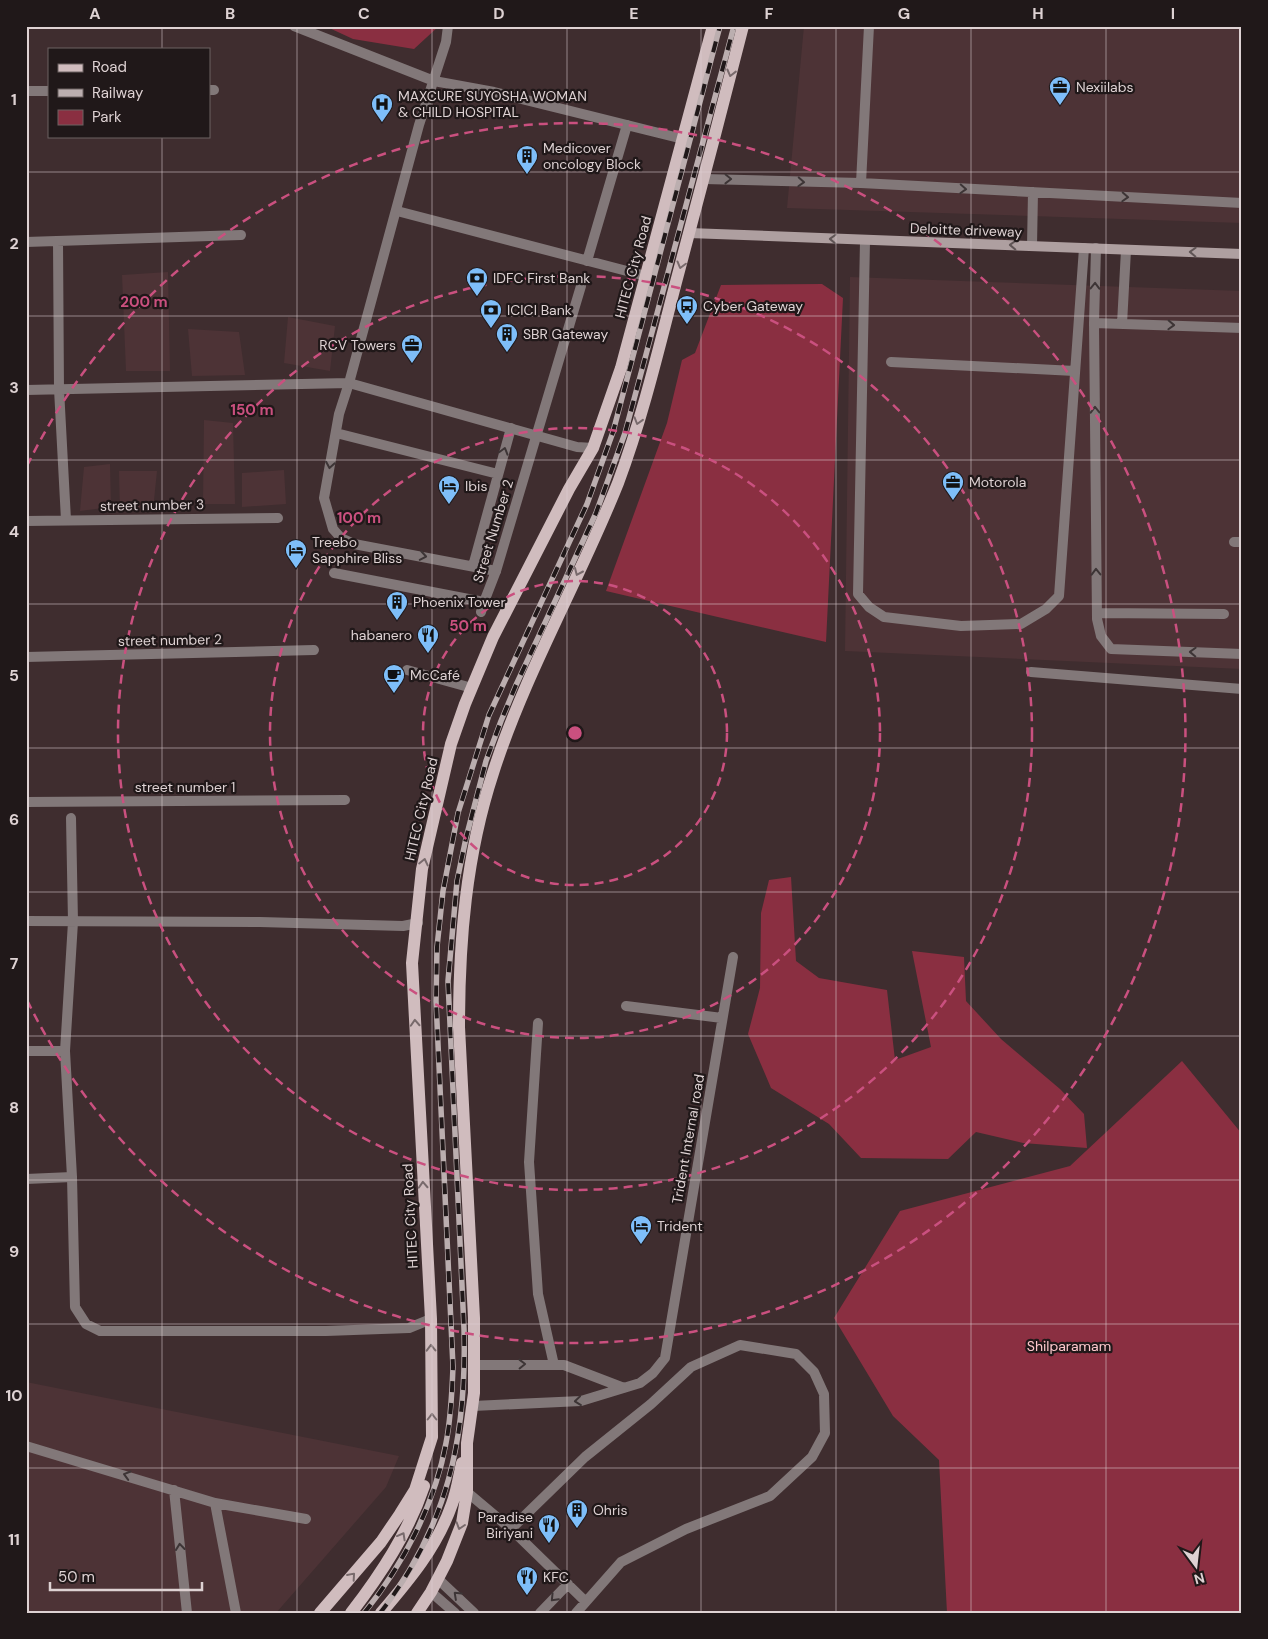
<svg xmlns="http://www.w3.org/2000/svg" width="1268" height="1639" viewBox="0 0 1268 1639" font-family="'DM Sans',sans-serif">
	<style>
		.built { fill: #4d3336 }
		.green { fill: #8a2f41 }
		.lines { fill: none; stroke-linecap: round; stroke-linejoin: round }
		.lane { stroke: #827879; stroke-width: 10 }
		.street { stroke: #827879; stroke-width: 10 }
		.secondary { stroke: #ae9fa0; stroke-width: 10 }
		.primary { stroke: #d0bcbe; stroke-width: 12 }
		.rail-casing { stroke: #bbaeaf; stroke-width: 5.5 }
		.rail { stroke: #201819; stroke-width: 4; stroke-dasharray: 11; stroke-linecap: butt }
		.oneway { stroke: #786a6c }
		.oneway2 { stroke: #3d3536 }
		.oneway3 { stroke: #605556 }
		.grid { fill: none; stroke: #ded2d3; stroke-width: 1; stroke-opacity: 0.55 }
		.ring { fill: none; stroke: #ca507f; stroke-width: 2.5; stroke-dasharray: 9 6 }
		.labels { text-anchor: middle; stroke-width: 4.5; stroke-linejoin: round; paint-order: stroke }
		.poi-label { font-size: 14px; fill: #ded2d3; stroke: #201819; text-anchor: start }
		.street-label { font-size: 14px; fill: #ded2d3; stroke: #201819 }
		.park-label { font-size: 14px; fill: #fdc7cc; stroke: #201819 }
		.centre { fill: #ca507f; stroke: #201819; stroke-width: 2.5 }
		.ring-label { font-size: 15px; text-anchor: middle; font-weight: bold; fill: #ca507f; stroke: #201819; stroke-width: 4.5; stroke-linejoin: round; paint-order: stroke }
		.neatline { fill: none; stroke: #ded2d3; stroke-width: 2 }
		.grid-label { font-size: 16px; text-anchor: middle; font-weight: bold; fill: #ded2d3 }
	</style>
	<rect width="100%" height="100%" fill="#3f2d2f"/>
	<!-- built -->
	<path class="built" d="M804,26H1242V223L787,208Z
		M168,272L170,371H126L122,275Z
		M850,277L1242,291V669L845,651Z
		M288,317L335,326L330,371L284,363Z
		M188,329L239,332L245,375L192,376Z
		M204,420L233,423L235,504H203Z
		M110,464L111,507L80,511L84,467Z
		M284,470L286,504L242,507V473Z
		M119,471H157L153,510L120,511Z
		M26,1382L399,1456L386,1487L276,1613H26Z"/>
	<!-- green -->
	<path class="green" d="M325,26H439L414,49L353,39Z
		M822,284L843,298L826,642L606,591L667,423L682,360L695,353L721,285Z
		M791,877L796,961L819,978L887,990L895,1060L931,1047L912,951L964,957L966,1001L1001,1039L1060,1089L1084,1114L1087,1148L1023,1143L976,1132L948,1159L861,1158L829,1124L771,1088L748,1034L760,988L761,913L769,880Z
		M1182,1061L1242,1134V1613H947L939,1460L893,1416L834,1318L900,1211L1070,1166Z"/>
	<g class="lines">
		<!-- lane -->
		<path class="lane" d="M704,179L861,183L1242,203
			M861,183L869,26
			M397,211L646,276
			M865,241L858,594L869,607L884,617L961,626L1021,624L1046,609L1059,596L1084,248
			M1032,246L1033,192
			M1096,248L1094,323L1097,619L1101,636L1111,649L1242,654
			M587,261L627,125
			M1094,323L1242,328
			M1122,324L1126,250
			M891,362L1075,371
			M349,383L339,414L324,498L333,529L341,538L354,544L496,571
			M336,433L498,474
			M1234,542H1242
			M473,566L511,428
			M1097,613L1224,614
			M1031,672L1242,689
			M626,1006L722,1018
			M538,1023L529,1162L538,1294L554,1365
			M473,1365H564L624,1388
			M473,1406L581,1401L640,1383L653,1373L665,1358L733,957
			M26,1446L215,1503L236,1613
			M174,1490L187,1613
			M467,1492L511,1529L585,1457L651,1404L691,1367L740,1345L796,1354L814,1372L824,1394L825,1433L812,1457L770,1496L686,1529L621,1562L576,1613
			M215,1503L306,1519
			M511,1529L585,1601
			M438,1579L474,1613
			M431,1592L455,1613
			M540,1613L568,1584"/>
		<!-- street -->
		<path class="street" d="M294,26L434,81L494,92L683,139
			M209,90H214
			M26,91H49
			M26,242L241,235
			M58,242L59,389L66,520
			M349,383L419,125L446,42L448,26
			M26,390L349,383L577,447L593,448
			M26,521L278,518
			M334,573L484,602L496,571L581,286
			M481,612L484,602
			M26,657L314,650
			M407,670L472,688
			M26,802L345,800
			M71,818L73,922L65,1051L72,1177L75,1307L86,1324L100,1331H326L409,1328L431,1319
			M26,921L260,922L403,926L418,923
			M26,1051H65
			M26,1179L72,1177"/>
		<!-- secondary -->
		<path class="secondary" d="M689,233L1242,254"/>
		<!-- primary -->
		<path class="primary" d="M320,1613L381,1542L400,1514L415,1490L432,1437L431,1319L412,963L422,869L451,744L465,704L493,637L569,489L593,448L621,368L713,26
			M351,1613C381,1574 408,1533 424,1486
			M381,1613C410,1579 437,1547 452,1504C457,1491 459,1476 462,1463
			M417,1613L431,1592L447,1561L462,1523L467,1492V1443L474,1393V1318L459,1027C459,941 466,855 493,773C525,673 579,581 618,483C642,419 658,352 675,286C698,199 721,113 743,26"/>
		<!-- rail casing -->
		<g class="rail-casing">
			<path id="rail" d="M364,1613C403,1565 435,1504 446,1443C451,1418 452,1393 453,1367L436,1001L437,947L443,891L458,813L489,715L587,504L613,432L720,26
				M380,1613C448,1526 467,1437 464,1329L448,981L457,881L466,838L486,761L501,721L516,685L596,513L625,433L734,26"/>
		</g>
		<!-- rail -->
		<use href="#rail" class="rail"/>
	</g>
	<!-- one-way arrows -->
	<defs><path id="oneway-chevron" d="M-2-3.5L2.5 0L-2 3.5" fill="none" stroke-width="1.6" stroke-linecap="round" stroke-linejoin="round" transform="scale(1.25)"/></defs>
	<g class="oneway">
		<use href="#oneway-chevron" transform="translate(731 73) rotate(104)"/>
		<use href="#oneway-chevron" transform="translate(681 265) rotate(105)"/>
		<use href="#oneway-chevron" transform="translate(638 421) rotate(107)"/>
		<use href="#oneway-chevron" transform="translate(578 572) rotate(114)"/>
		<use href="#oneway-chevron" transform="translate(424 862) rotate(-77)"/>
		<use href="#oneway-chevron" transform="translate(415 1023) rotate(-93)"/>
		<use href="#oneway-chevron" transform="translate(423 1185) rotate(-93)"/>
		<use href="#oneway-chevron" transform="translate(431 1348) rotate(-91)"/>
		<use href="#oneway-chevron" transform="translate(432 1417) rotate(-90)"/>
		<use href="#oneway-chevron" transform="translate(460 1526) rotate(108)"/>
		<use href="#oneway-chevron" transform="translate(402 1536) rotate(-61)"/>
		<use href="#oneway-chevron" transform="translate(352 1576) rotate(-49)"/>
	</g>
	<g class="oneway2">
		<use href="#oneway-chevron" transform="translate(728 179) rotate(1)"/>
		<use href="#oneway-chevron" transform="translate(801 182) rotate(3)"/>
		<use href="#oneway-chevron" transform="translate(963 189) rotate(3)"/>
		<use href="#oneway-chevron" transform="translate(1125 197) rotate(3)"/>
		<use href="#oneway-chevron" transform="translate(1095 286) rotate(-89)"/>
		<use href="#oneway-chevron" transform="translate(1171 325) rotate(2)"/>
		<use href="#oneway-chevron" transform="translate(1095 410) rotate(-91)"/>
		<use href="#oneway-chevron" transform="translate(504 451) rotate(-74)"/>
		<use href="#oneway-chevron" transform="translate(330 465) rotate(100)"/>
		<use href="#oneway-chevron" transform="translate(423 556) rotate(10)"/>
		<use href="#oneway-chevron" transform="translate(1096 572) rotate(-91)"/>
		<use href="#oneway-chevron" transform="translate(1193 652) rotate(-178)"/>
		<use href="#oneway-chevron" transform="translate(522 1364) rotate(-1)"/>
		<use href="#oneway-chevron" transform="translate(578 1401) rotate(174)"/>
		<use href="#oneway-chevron" transform="translate(127 1475) rotate(-164)"/>
		<use href="#oneway-chevron" transform="translate(180 1547) rotate(-96)"/>
		<use href="#oneway-chevron" transform="translate(457 1595) rotate(-137)"/>
		<use href="#oneway-chevron" transform="translate(554 1598) rotate(134)"/>
	</g>
	<g class="oneway3">
		<use href="#oneway-chevron" transform="translate(833 239) rotate(-178)"/>
		<use href="#oneway-chevron" transform="translate(1013 245) rotate(-178)"/>
		<use href="#oneway-chevron" transform="translate(1193 252) rotate(-178)"/>
	</g>
	<!-- grid -->
	<path class="grid" d="M162,26V49M297,26V1613M432,26V1613M567,26V1613M701,26V1613M836,26V1613M971,26V1613M1106,26V1613M162,136V1613M26,172H1242M26,316H1242M26,460H1242M26,604H1242M26,748H1242M26,892H1242M26,1036H1242M26,1180H1242M26,1324H1242M26,1468H1242"/>
	<!-- distance rings -->
	<g class="ring">
		<circle cx="575" cy="733" r="152"/>
		<circle cx="575" cy="733" r="305"/>
		<circle cx="575" cy="733" r="457"/>
		<path d="M27 466A610 610 0 1 1 27 1000"/>
	</g>
	<!-- icons -->
	<defs>
		<g id="office-pin" transform="scale(1.125)"><path d="M0 17L-7.5 6A9.5 9.5 0 1 1 7.5 6Z" fill="#7ebef9" stroke="#201819"/><path d="M-6-3h4V-5.5h4V-3h4V5H-6ZM-1-4.5V-3h2v-1.5ZM-6 0V1H6V0Z" fill="#111"/></g>
		<g id="hospital-pin" transform="scale(1.125)"><path d="M0 17L-7.5 6A9.5 9.5 0 1 1 7.5 6Z" fill="#7ebef9" stroke="#201819"/><path d="M-5-5h3v3.5h4V-5h3V5h-3V1.5h-4V5h-3Z" fill="#111"/></g>
		<g id="building-pin" transform="scale(1.125)"><path d="M0 17L-7.5 6A9.5 9.5 0 1 1 7.5 6Z" fill="#7ebef9" stroke="#201819"/><path d="M-4-6H4V6H1V3H-1V6H-4ZM-2.5-4.3h1.7v1.8h-1.7ZM.8-4.3h1.7v1.8H.8ZM-2.5-1h1.7V.8h-1.7ZM.8-1h1.7V.8H.8Z" fill="#111"/></g>
		<g id="bank-pin" transform="scale(1.125)"><path d="M0 17L-7.5 6A9.5 9.5 0 1 1 7.5 6Z" fill="#7ebef9" stroke="#201819"/><path d="M-6-4H6V4H-6ZM0-2.3a2.3 2.3 0 1 0 0 4.6a2.3 2.3 0 1 0 0-4.6Z" fill="#111"/></g>
		<g id="bus-pin" transform="scale(1.125)"><path d="M0 17L-7.5 6A9.5 9.5 0 1 1 7.5 6Z" fill="#7ebef9" stroke="#201819"/><path d="M-5-6H5V4H4V6H2V4H-2V6H-4V4H-5ZM-3.5-4V0h7V-4ZM-3.5 1.2v1.5H-2V1.2ZM2 1.2v1.5H3.5V1.2Z" fill="#111"/></g>
		<g id="hotel-pin" transform="scale(1.125)"><path d="M0 17L-7.5 6A9.5 9.5 0 1 1 7.5 6Z" fill="#7ebef9" stroke="#201819"/><path d="M-6-4.5h1.5V1H6V5H4.5V3h-9V5H-6ZM-4 0a1.8 1.8 0 1 1 3.6 0ZM.5 0V-2.5h3Q6-2.5 6 0Z" fill="#111"/></g>
		<g id="restaurant-pin" transform="scale(1.125)"><path d="M0 17L-7.5 6A9.5 9.5 0 1 1 7.5 6Z" fill="#7ebef9" stroke="#201819"/><path d="M-5-6h1v4h1v-4h1v4h1v-4h1v5L-1.5 .5V6h-2V.5L-5-1ZM5-6V6H3V1.5H1.5Q1.5-4 5-6Z" fill="#111"/></g>
		<g id="cafe-pin" transform="scale(1.125)"><path d="M0 17L-7.5 6A9.5 9.5 0 1 1 7.5 6Z" fill="#7ebef9" stroke="#201819"/><path d="M-5.5-4.5H6V0H3Q3 3.5 0 3.5H-2.5Q-5.5 3.5-5.5 0ZM3-3.2v2h1.7v-2ZM-6 4.5H4V6H-6Z" fill="#111"/></g>
	</defs>
	<g fill-rule="evenodd">
		<use href="#office-pin" x="1060" y="87"/>
		<use href="#hospital-pin" x="382" y="104"/>
		<use href="#building-pin" x="527" y="156"/>
		<use href="#bank-pin" x="477" y="278"/>
		<use href="#bus-pin" x="687" y="306"/>
		<use href="#bank-pin" x="491" y="310"/>
		<use href="#building-pin" x="507" y="334"/>
		<use href="#office-pin" x="412" y="345"/>
		<use href="#office-pin" x="953" y="482"/>
		<use href="#hotel-pin" x="449" y="486"/>
		<use href="#hotel-pin" x="296" y="550"/>
		<use href="#building-pin" x="397" y="602"/>
		<use href="#restaurant-pin" x="428" y="635"/>
		<use href="#cafe-pin" x="394" y="675"/>
		<use href="#hotel-pin" x="641" y="1226"/>
		<use href="#building-pin" x="577" y="1510"/>
		<use href="#restaurant-pin" x="549" y="1525"/>
		<use href="#restaurant-pin" x="527" y="1577"/>
	</g>
	<g class="labels">
		<!-- poi labels -->
		<g class="poi-label">
			<text x="1076" y="92">Nexiilabs</text>
			<text x="398" y="101">MAXCURE SUYOSHA WOMAN<tspan x="398" dy="16">&amp; CHILD HOSPITAL</tspan></text>
			<text x="543" y="153">Medicover<tspan x="543" dy="16">oncology Block</tspan></text>
			<text x="493" y="283">IDFC First Bank</text>
			<text x="703" y="311">Cyber Gateway</text>
			<text x="507" y="315">ICICI Bank</text>
			<text x="523" y="339">SBR Gateway</text>
			<text x="396" y="350" text-anchor="end">RCV Towers</text>
			<text x="969" y="487">Motorola</text>
			<text x="465" y="491">Ibis</text>
			<text x="312" y="547">Treebo<tspan x="312" dy="16">Sapphire Bliss</tspan></text>
			<text x="413" y="607">Phoenix Tower</text>
			<text x="412" y="640" text-anchor="end">habanero</text>
			<text x="410" y="680">McCafé</text>
			<text x="657" y="1231">Trident</text>
			<text x="593" y="1515">Ohris</text>
			<text x="533" y="1522" text-anchor="end">Paradise<tspan x="533" dy="16">Biriyani</tspan></text>
			<text x="543" y="1582">KFC</text>
		</g>
		<!-- street labels -->
		<g class="street-label">
			<text transform="translate(966 230) rotate(2)" y="5">Deloitte driveway</text>
			<text transform="translate(633 267) rotate(-75)" y="5">HITEC City Road</text>
			<text transform="translate(152 505) rotate(-1)" y="5">street number 3</text>
			<text transform="translate(493 531) rotate(-73)" y="5">Street Number 2</text>
			<text transform="translate(170 640) rotate(-1)" y="5">street number 2</text>
			<text x="185" y="792">street number 1</text>
			<text transform="translate(421 809) rotate(-77)" y="5">HITEC City Road</text>
			<text transform="translate(688 1139) rotate(-80)" y="5">Trident Internal road</text>
			<text transform="translate(410 1216) rotate(-93)" y="5">HITEC City Road</text>
		</g>
		<!-- park labels -->
		<g class="park-label">
			<text x="1069" y="1351">Shilparamam</text>
		</g>
	</g>
	<circle cx="575" cy="733" r="8" class="centre"/>
	<g class="ring-label">
		<text x="144" y="307">200 m</text>
		<text x="252" y="415">150 m</text>
		<text x="359" y="523">100 m</text>
		<text x="468" y="631">50 m</text>
	</g>
	<!-- border -->
	<rect width="1268" height="1639" fill="none" stroke="#201819" stroke-width="55"/>
	<!-- legend -->
	<rect x="48" y="48" width="162" height="90" fill="#201819" stroke="#6c6263"/>
	<rect x="58" y="64" width="25" height="8" fill="#d0bcbe" stroke="#6c6263"/>
	<text x="92" y="72" font-size="15" fill="#ded2d3">Road</text>
	<rect x="58" y="89" width="25" height="8" fill="#bbaeaf" stroke="#6c6263"/>
	<text x="92" y="98" font-size="15" fill="#ded2d3">Railway</text>
	<rect x="58" y="110" width="25" height="15" fill="#8a2f41" stroke="#6c6263"/>
	<text x="92" y="122" font-size="15" fill="#ded2d3">Park</text>
	<!-- north arrow -->
	<g transform="translate(1196 1566) rotate(165)" stroke="#201819" stroke-width="4" paint-order="stroke">
	<path d="M0-4L9 19L0 12L-9 19Z" fill="#ded2d3"/>
	<text y="-8" font-size="14" font-weight="bold" text-anchor="middle" fill="#ded2d3">N</text>
	</g>
	<!-- scale -->
	<path d="M50 1582v8h152v-8" fill="none" stroke="#ded2d3" stroke-width="2.5"/>
	<text x="58" y="1582" font-size="15" fill="#ded2d3" stroke="#201819" stroke-width="4" paint-order="stroke">50 m</text>
	<rect x="28" y="28" width="1212" height="1584" class="neatline"/>
	<g class="grid-label">
		<text x="95" y="19">A</text>
		<text x="230" y="19">B</text>
		<text x="364" y="19">C</text>
		<text x="499" y="19">D</text>
		<text x="634" y="19">E</text>
		<text x="769" y="19">F</text>
		<text x="904" y="19">G</text>
		<text x="1038" y="19">H</text>
		<text x="1173" y="19">I</text>
		<text x="14" y="105">1</text>
		<text x="14" y="249">2</text>
		<text x="14" y="393">3</text>
		<text x="14" y="537">4</text>
		<text x="14" y="681">5</text>
		<text x="14" y="825">6</text>
		<text x="14" y="969">7</text>
		<text x="14" y="1113">8</text>
		<text x="14" y="1257">9</text>
		<text x="14" y="1401">10</text>
		<text x="14" y="1545">11</text>
	</g>
</svg>
